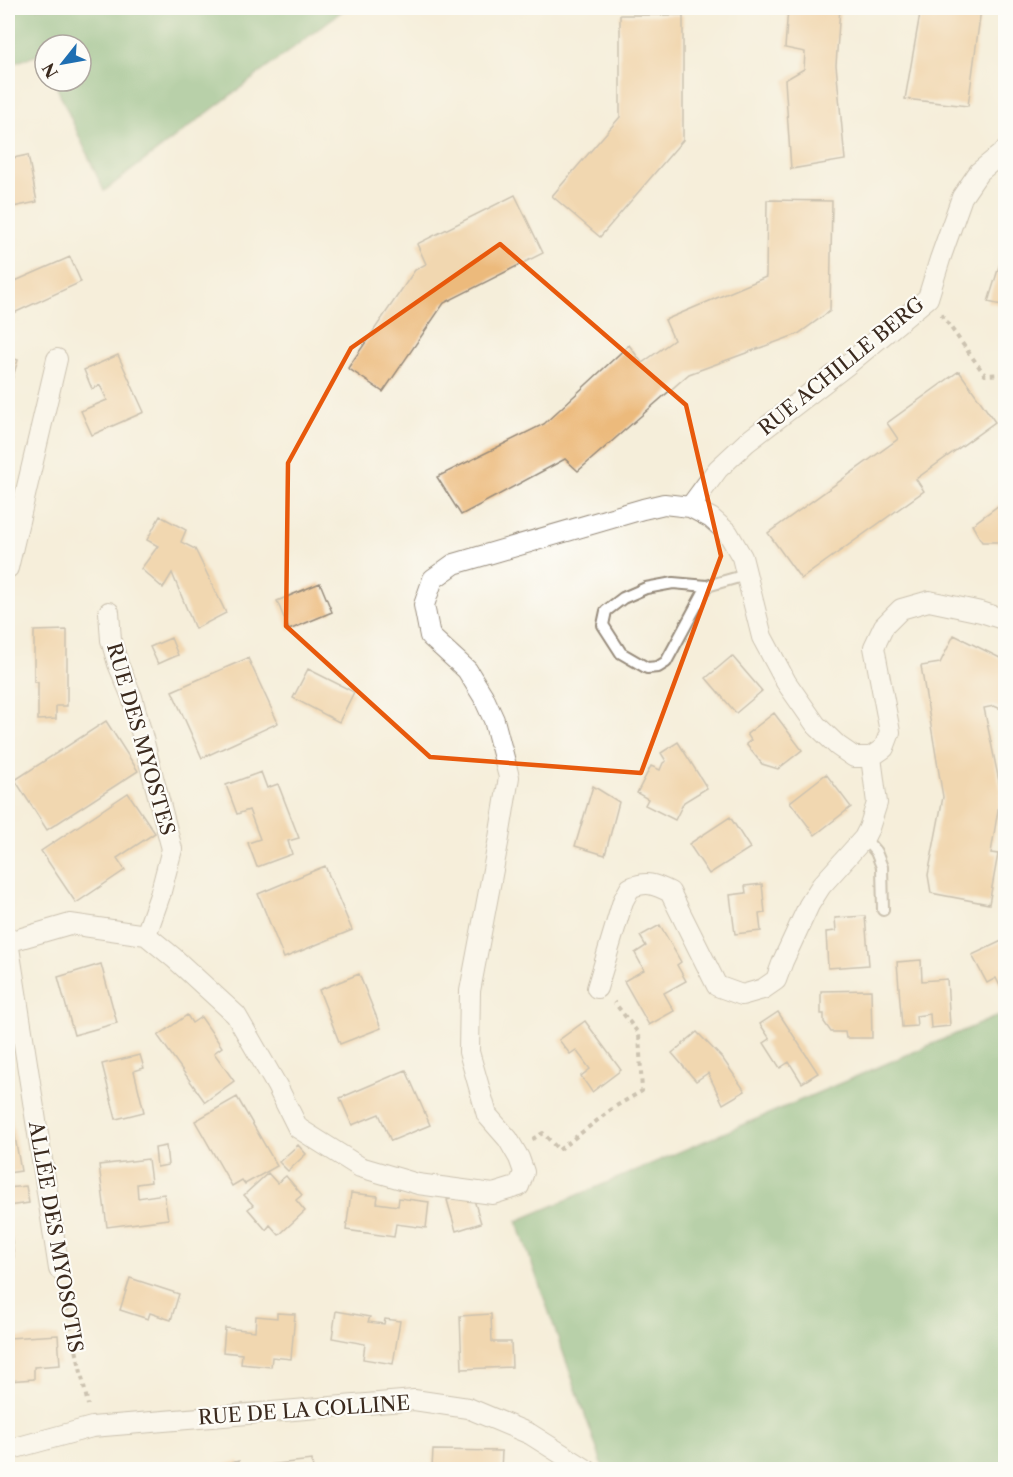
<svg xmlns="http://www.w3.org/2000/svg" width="1013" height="1477" viewBox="0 0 1013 1477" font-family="'Libre Caslon Text',serif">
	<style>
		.forest { fill: #6eac6d; stroke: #546b46; stroke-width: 1.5 }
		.building { fill: #ecba7b }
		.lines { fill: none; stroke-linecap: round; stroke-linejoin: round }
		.lane-casing { stroke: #988c7c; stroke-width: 14 }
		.street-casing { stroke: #988c7c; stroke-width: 22 }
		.path { stroke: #988c7c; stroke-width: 4; stroke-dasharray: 4.5 4.5; stroke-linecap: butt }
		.lane { stroke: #fff; stroke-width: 10 }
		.street { stroke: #fff; stroke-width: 20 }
		.marked { fill: none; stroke: #e8590c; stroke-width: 4.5; stroke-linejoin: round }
		.labels { text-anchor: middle; stroke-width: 4.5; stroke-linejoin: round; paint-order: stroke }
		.street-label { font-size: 20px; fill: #3b2a1e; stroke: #fdfcf7 }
	</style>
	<rect width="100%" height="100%" fill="#fdfcf7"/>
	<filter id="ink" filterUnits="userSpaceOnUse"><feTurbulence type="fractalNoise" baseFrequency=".0167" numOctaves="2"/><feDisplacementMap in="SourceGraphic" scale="12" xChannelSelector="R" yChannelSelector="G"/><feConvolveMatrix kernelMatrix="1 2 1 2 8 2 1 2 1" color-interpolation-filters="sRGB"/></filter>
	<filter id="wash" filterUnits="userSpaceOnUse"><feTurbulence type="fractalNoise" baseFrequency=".008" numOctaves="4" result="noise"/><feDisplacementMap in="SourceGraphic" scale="24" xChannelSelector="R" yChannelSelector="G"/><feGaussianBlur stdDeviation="1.35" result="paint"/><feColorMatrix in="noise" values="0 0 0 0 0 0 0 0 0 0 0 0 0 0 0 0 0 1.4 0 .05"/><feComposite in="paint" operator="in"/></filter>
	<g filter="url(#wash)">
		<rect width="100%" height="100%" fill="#f5eeda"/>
		<!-- forest -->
		<path class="forest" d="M8,8H345L342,11L104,191L54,81H81V45H45V61L41,54L8,65Z
			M1005,1013V1469H604L517,1221Z"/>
		<g id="blocks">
			<!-- building -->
			<path class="building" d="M788,8H840L836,65L845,160L791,169L785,80L804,69L805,52L785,48Z
				M921,8H967V10L981,9L968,106L905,99Z
				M620,15H683V140L600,237L552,196L620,117Z
				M28,155L37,202L8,208V159Z
				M515,195L543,253L444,303L383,392L348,368L415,270L426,264L417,244Z
				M767,200L832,201L830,311L798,334L689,374L578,471L565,459L461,515L437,477L544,424L629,345L642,363L674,340L665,320L766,277Z
				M1005,247H1006V306L988,302Z
				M70,257L81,282L14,313L8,298V280L11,278L13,282Z
				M118,355L144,412L92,435L81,411L107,400L100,385L92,389L84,370Z
				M8,357L18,360L8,393Z
				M959,371L995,422L916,479L924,491L801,579L768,533L898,439L887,423Z
				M1006,500V542H982L972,525Z
				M160,516L186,530L181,542L195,549L226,613L195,629L172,573L163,588L141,569L158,546L147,540Z
				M320,583L332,612L289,630L277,601Z
				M67,630V706H56V719L38,720V682H34V631Z
				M954,635L1006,661V711L994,706L984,708L1001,791L991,853L998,854L989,904L931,893L928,875L943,797L921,666L940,663Z
				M171,638L178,655L158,664L150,647Z
				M732,656L762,691L736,713L706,678Z
				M248,658L278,723L202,758L172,691Z
				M308,669L354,692L339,722L293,698Z
				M774,713L802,750L778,769L762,764L746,744L751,740L747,734Z
				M106,721L138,771L47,830L15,780Z
				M678,742L707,788L684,802L675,820L645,805L648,799L637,793L651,766L660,770L663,763L666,761L661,753Z
				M261,772L267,788L278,784L299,838L288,841L292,854L257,867L248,843L260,839L249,810L237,814L226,785Z
				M826,774L851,807L815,835L790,802Z
				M593,786L619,802L605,855L575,846Z
				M128,793L155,833L117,858L125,870L76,903L41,851Z
				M730,817L750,848L709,874L689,844Z
				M325,866L352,930L284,958L258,894Z
				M762,884L765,913L759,914L761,931L735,934L730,895L746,893L745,886Z
				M865,916L869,965L828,968L826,932L836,931L835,918Z
				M660,925L681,962L677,965L686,981L664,993L674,1011L649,1025L624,981L644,970L635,953L646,946L640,936Z
				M1006,939V998L996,978L987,983L972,955Z
				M921,960L922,981L947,979L950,1026L931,1028L930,1014L916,1016L917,1026L902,1027L897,962Z
				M101,964L117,1023L74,1035L58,977Z
				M359,974L381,1028L340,1044L319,990Z
				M871,990L872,1038H846L845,1032H831L824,1022V1014H821V991Z
				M778,1012L818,1073L802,1083L789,1062L780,1068L764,1043L770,1039L760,1024Z
				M187,1015L192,1023L201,1017L222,1047L214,1053L234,1081L205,1102L158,1036Z
				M585,1021L621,1070L592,1092L581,1076L590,1069L576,1050L570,1054L559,1040Z
				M697,1032L723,1059L745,1091L723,1104L708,1073L696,1081L672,1053Z
				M140,1055L144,1068L134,1071L144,1112L116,1119L102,1064Z
				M406,1070L430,1125L391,1141L379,1114L352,1125L340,1098Z
				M237,1097L277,1166L245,1184L242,1180L232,1186L195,1121Z
				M8,1102H9L21,1171L8,1173Z
				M298,1145L306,1154L288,1171L279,1162Z
				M166,1146L168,1165L157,1167L155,1148Z
				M148,1159L151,1182L137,1184L138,1198L164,1194L168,1219L107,1227L99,1165Z
				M268,1173L277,1183L286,1176L302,1195L296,1200L305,1211L279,1235L270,1225L266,1230L248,1209L253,1205L244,1195Z
				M26,1186L29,1203L8,1206V1188Z
				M351,1193L378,1196L377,1203L398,1206L399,1198L429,1202L426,1228L396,1224L394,1237L346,1230Z
				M472,1193L481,1223L456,1231L447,1200Z
				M8,1219H9L14,1257L8,1258Z
				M130,1278L179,1294L171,1320L150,1313L148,1319L120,1310Z
				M336,1311L370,1317L368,1322L384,1324L385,1319L400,1321L393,1364L363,1359L365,1344L332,1338Z
				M277,1313L295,1314L291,1359L272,1357L271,1367L241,1364L242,1354L223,1352L225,1328L255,1331L256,1316L277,1318Z
				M491,1314L492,1342H511L512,1367L462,1369L460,1316Z
				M58,1335L60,1365L34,1367V1379L8,1381V1338Z
				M433,1450L502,1451L501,1470L432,1468Z
				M312,1460L313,1470H260L259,1466Z
				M239,1461L241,1470H206L205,1469Z"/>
		</g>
	</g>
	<g filter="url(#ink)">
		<use href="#blocks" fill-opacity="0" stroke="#988c7c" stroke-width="1.5"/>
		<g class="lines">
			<!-- lane casing -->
			<g class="lane-casing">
				<path id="lane" d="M707,586L666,662L658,667L647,668L621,653L603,625L606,611L623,598L646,588L673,583L707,586L746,575
					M864,838L876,852L882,867L883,910"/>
			</g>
			<!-- street casing -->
			<g class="street-casing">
				<path id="street" d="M690,507L718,469L747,442L847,365L928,298L940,259L962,197L979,172L1006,150
					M8,568L57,359
					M109,612L111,640L118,664L132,697L172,849L160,895L146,935
					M8,941L59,1269
					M8,942L70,924L146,935L174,958L236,1015L277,1086L298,1128L360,1167L418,1184L493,1194L519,1186L524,1172L519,1158L508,1139L487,1115L469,1052L470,991L499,838L509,777L494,720L483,696L467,670L430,636L424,605L433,579L454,564L643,509L664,504L690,507L711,518L728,533L742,557L762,637L786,682L816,725L838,746L854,757H871L884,748L890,732L874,647L884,626L901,609L929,601L981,612L1006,620
					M597,988L623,901L630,888C647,881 654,884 670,892L717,986L742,995L763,989L776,980L783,961L809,905L821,886L864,838L869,828L877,803L871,757
					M8,1450L92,1427L414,1400L468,1408L530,1434L587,1470"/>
			</g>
			<!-- path -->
			<path class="path" d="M941,314L985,375L1006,374
				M535,1140L534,1138L543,1133L559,1150L616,1106L642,1091L639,1034L614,1002
				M63,1289L88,1405"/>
			<!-- lane -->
			<use href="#lane" class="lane"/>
			<!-- street -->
			<use href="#street" class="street"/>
		</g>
	</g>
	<!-- marked area -->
	<path d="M0 0H1013V1477H0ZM500,244L686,405L721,556L641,773L430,757L286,626L288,463L351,348Z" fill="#f5eeda" fill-opacity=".55" fill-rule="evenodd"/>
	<path class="marked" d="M500,244L686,405L721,556L641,773L430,757L286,626L288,463L351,348Z"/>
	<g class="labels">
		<!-- street labels -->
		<g class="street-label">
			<text transform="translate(841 366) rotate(-39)" y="7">RUE ACHILLE BERG</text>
			<text transform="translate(141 739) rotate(74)" y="7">RUE DES MYOSTES</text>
			<text transform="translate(56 1237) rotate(80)" y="7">ALLÉE DES MYOSOTIS</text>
			<text transform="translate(304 1410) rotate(-4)" y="7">RUE DE LA COLLINE</text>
		</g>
	</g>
	<!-- margin -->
	<rect width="1013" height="1477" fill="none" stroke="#fdfcf7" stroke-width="30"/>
	<!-- north arrow -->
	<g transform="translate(63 63) rotate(239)"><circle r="28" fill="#fdfcf7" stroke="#afa8a0" stroke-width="1.5"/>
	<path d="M0-4.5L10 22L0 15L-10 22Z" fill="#1f6fb2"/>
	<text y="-9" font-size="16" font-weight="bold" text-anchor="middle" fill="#3b2a1e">N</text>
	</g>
</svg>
